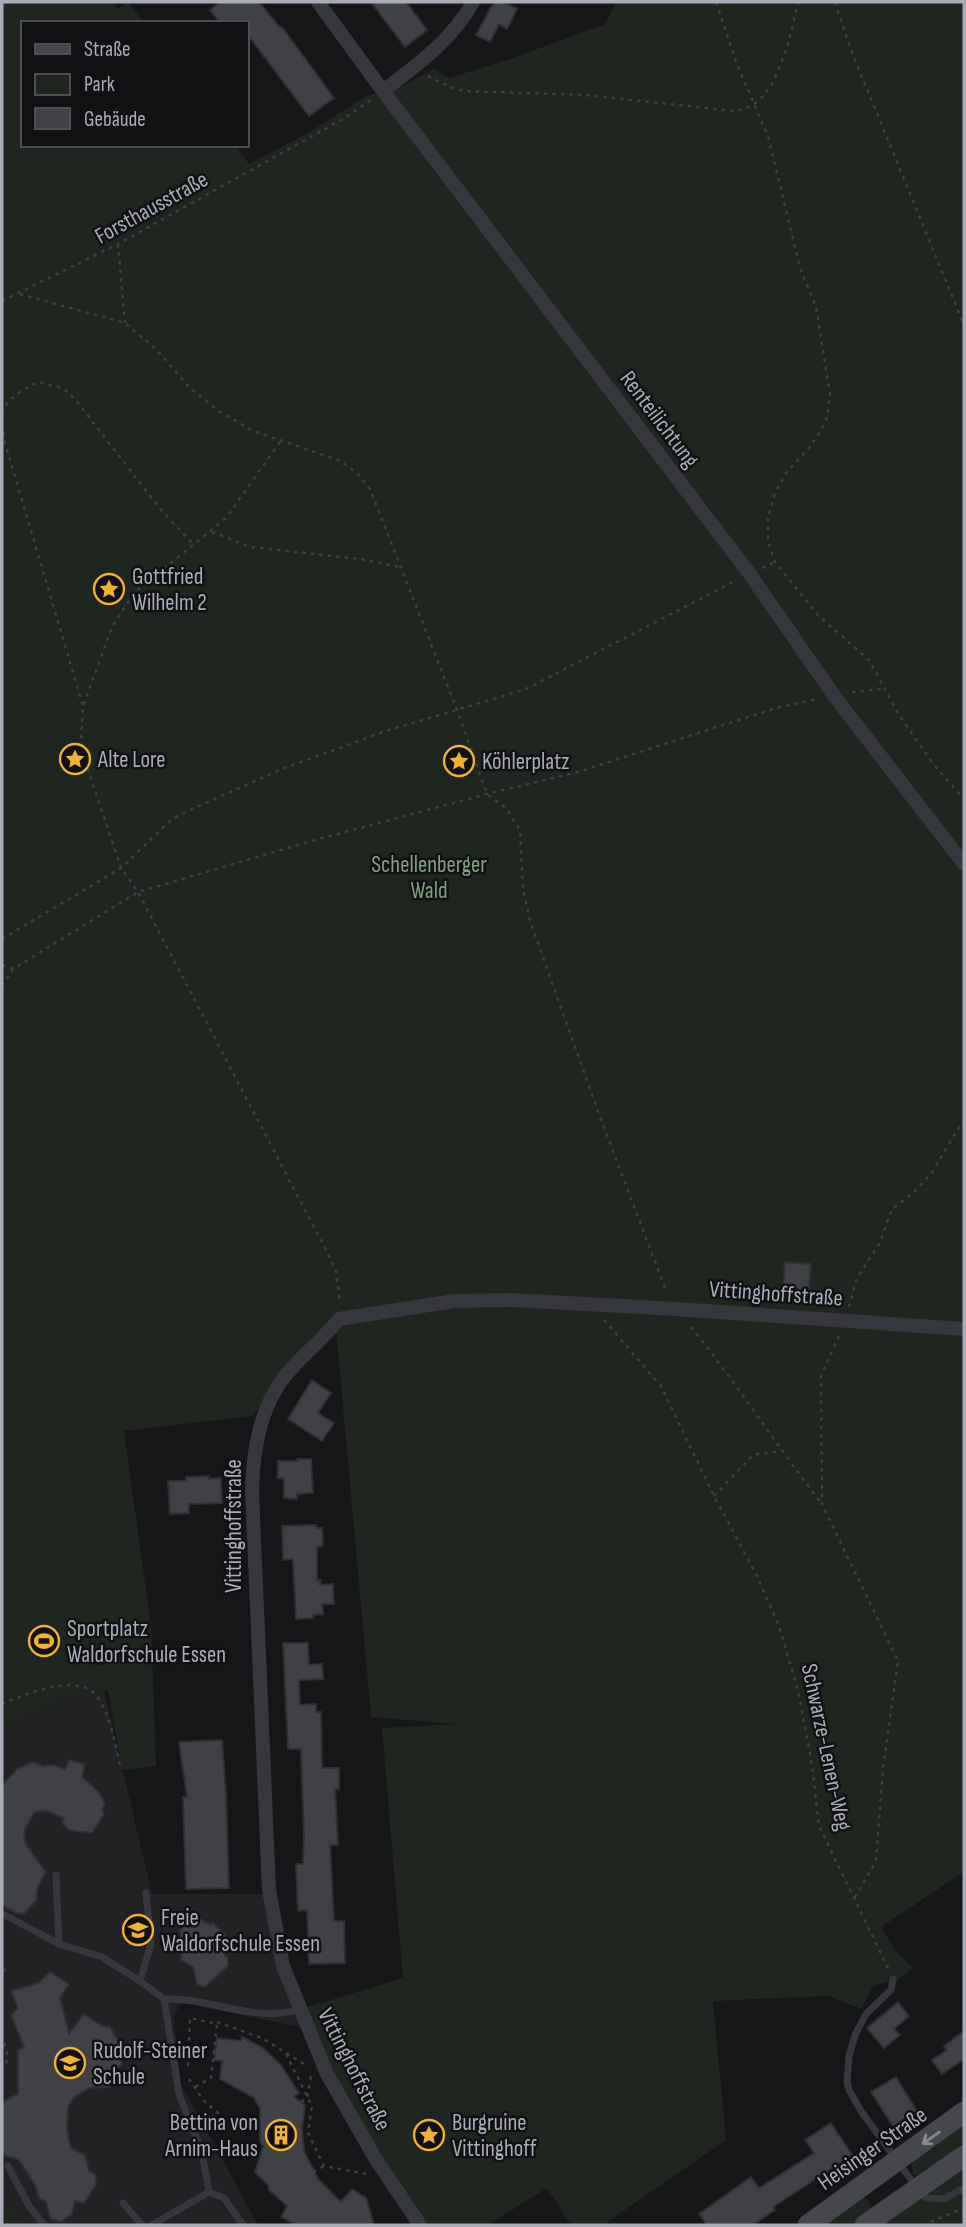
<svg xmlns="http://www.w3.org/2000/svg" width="966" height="2227" viewBox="0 0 966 2227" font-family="'Sofia Sans Condensed',sans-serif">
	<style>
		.built { fill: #222225 }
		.green { fill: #1e261f }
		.building { fill: #404145; stroke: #303034; stroke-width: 2 }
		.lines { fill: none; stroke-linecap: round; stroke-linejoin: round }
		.path { stroke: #3d3f44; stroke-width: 2.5; stroke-dasharray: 3.5 5; stroke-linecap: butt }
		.lane { stroke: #37383d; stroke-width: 7 }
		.street { stroke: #37383d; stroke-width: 14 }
		.secondary { stroke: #45474d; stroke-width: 21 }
		.oneway { stroke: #858993 }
		.labels { text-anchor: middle; stroke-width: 5; stroke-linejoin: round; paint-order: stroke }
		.street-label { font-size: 23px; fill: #a8adb8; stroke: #111113 }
		.poi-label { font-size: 23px; fill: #a8adb8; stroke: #111113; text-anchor: start }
		.park-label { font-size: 23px; fill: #7fa381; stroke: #111113 }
	</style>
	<rect width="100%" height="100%" fill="#161618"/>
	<!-- built -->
	<path class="built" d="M104,1691L152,1894H267L305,2028L182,2003L174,2014L180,2082L258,2225H26L16,2209L2,2205V1728L76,1692Z"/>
	<!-- green -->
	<path class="green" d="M2,2H113L118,9L128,2L144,23H23V145H235L249,164L310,132L366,96L402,86L434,69L449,78L510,59L605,24L616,2H964V1872L881,1927L894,1949L913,1968L898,1979L873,1986L862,2009L827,1996L713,2001L726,2140L603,2225H571L547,2188L488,2225H422L376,2156L301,2009L403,1978L382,1728L457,1724L371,1717L335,1317L252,1416L124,1431L151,1626L156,1766L122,1770L108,1691L75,1693L2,1728Z
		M964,2121V2147L919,2177L913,2174L911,2164L914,2160Z
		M964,2160V2225H871Z
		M864,2198C880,2207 865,2223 852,2225C843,2227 831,2225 822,2225L857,2199Z
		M2,2205L16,2209L26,2225H2Z"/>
	<!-- building -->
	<path class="building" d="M220,2H259L280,28L282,27L334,98L309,116L247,34V23H220L210,10Z
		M371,2H406L427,30L405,47Z
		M494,2H503L517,9L507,29L499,24L490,42L476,35Z
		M785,1262L811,1264L808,1301L782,1299Z
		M312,1380L331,1393L318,1413L334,1423L322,1441L288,1419Z
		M297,1459H311L313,1493L297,1494V1499L284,1498V1478H278V1461H297Z
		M209,1476V1479L221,1478L222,1503L189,1504V1513L170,1514L168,1481H186V1477Z
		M316,1525L317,1528H322L323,1546L317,1547V1580H321L320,1585L333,1584L334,1604H322L323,1614L313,1615V1618L296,1619L293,1559L283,1560L282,1526Z
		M283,1643H308L309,1665L322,1664L323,1679L299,1680L300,1705L316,1704V1712H321L322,1768H339V1789H335L338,1845H330L334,1921H344L345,1963L309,1964L307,1910L298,1911L296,1864H303L304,1834L301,1749H288Z
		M222,1740L226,1796L229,1888L186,1889L183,1797H187L179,1742Z
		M69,1760L85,1764L82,1777L99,1792L105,1803L102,1810L104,1814L92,1833L69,1830L62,1823L64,1818L47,1811L35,1812L26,1827L24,1836L27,1846L46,1872L38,1886L36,1901L24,1914L16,1913L2,1905V1785L17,1769L33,1762L43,1766L55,1765L65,1770Z
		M196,1917L211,1925L213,1923L225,1935L228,1942L225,1956L228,1957V1966L205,1987L197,1985L193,1967L181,1960L180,1930L189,1918Z
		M50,1972L69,1984L60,1998L69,2033L84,2014L102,2026L110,2027L119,2042L122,2065L117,2068L110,2087L90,2088L74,2097L68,2107L67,2130L71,2148L85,2155L89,2171L95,2174L96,2185L84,2203L75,2201L72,2214L61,2222L51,2219L46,2202L39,2198L35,2185L18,2159L2,2155V2102L18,2094V2050L24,2047L11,2015L18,2008L11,1991L38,1983Z
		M898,2002L909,2016L894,2029L900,2035L884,2048L867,2028Z
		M964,2031V2059L942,2074L932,2060L947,2050L944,2046Z
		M242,2037L263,2048L280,2064L299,2093L294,2097L305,2105L302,2129L304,2151L318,2179L341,2202L352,2189L366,2198L374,2225H296L281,2217L287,2206L269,2190L268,2185L255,2172L263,2146L260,2141V2109L254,2098L220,2079L222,2061L214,2060L217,2038L241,2041Z
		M896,2077L918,2113L894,2128L871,2092Z
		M831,2123L852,2155L773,2207L775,2210L753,2225H707L699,2214L751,2177L759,2188L814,2153L805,2140Z"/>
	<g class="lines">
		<!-- path -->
		<path class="path" d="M716,2L736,62L768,136L800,268L816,307L830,395L826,422L810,447L787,472L775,493L768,517V542L775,562L818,615L869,660L899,715L934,765L964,799
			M835,2L851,50L964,325
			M428,76L450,87L464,91L586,95L733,111C740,110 749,108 754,104C780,87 792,30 798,2
			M118,244L125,323
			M20,294L125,323L156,349L189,387L217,410L253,431L338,460L356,472L370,489L457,710L487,794L506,808L520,830L523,888L530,921L600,1117L667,1293
			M2,301L118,244L343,119L372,99
			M2,413C8,397 23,390 38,382L63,388L75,399L161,510L193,544
			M2,424L5,443L83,706
			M280,442L226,518L134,593L112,627L83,706L81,740L89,773L121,868L138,892L325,1248L336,1271L340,1302
			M212,532L250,547L360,559L400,567
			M762,568L775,562
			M852,692L884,689
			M2,939L121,868L172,819L199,806L282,769L383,732L526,689L737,580
			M2,965L13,969
			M2,986L13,969L138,892L315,840L487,794L578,772L776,708L818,699
			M849,1307L857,1278L880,1242L892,1209L913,1193L931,1174L964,1119
			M604,1320L661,1386L714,1496L757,1576L779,1626L798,1691L811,1758L819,1826L888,1968
			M691,1327C737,1384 777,1446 822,1504
			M839,1336L821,1376L822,1504L898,1661L883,1768L876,1861L854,1899
			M714,1496L753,1455L781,1451
			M2,1704C25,1695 79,1670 98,1698C112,1718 115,1746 121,1769
			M2,1969L5,1970L2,1977
			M217,2022L262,2038L307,2066
			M2,2035L7,2053L6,2066L2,2064
			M286,2054L312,2106L308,2133L324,2166L366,2174
			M188,2066L190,2018L217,2024L211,2078L195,2087
			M189,2079L203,2100L224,2118L226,2124
			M301,2102L307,2098L311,2076
			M313,2172L324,2166
			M923,2225L964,2208"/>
		<!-- lane -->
		<path class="lane" d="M56,1875L59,1944
			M3,1914L59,1944L102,1957L140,1981L164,1999L179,2094L202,2152L209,2192L224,2198L243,2225
			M893,1979L891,1990L866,2014L855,2035L849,2056L847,2081L849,2090L861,2111L917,2188L926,2198L944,2199L964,2188
			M140,1981L151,1944L146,1893
			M164,1999C210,1997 255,2024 300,2009
			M8,2166L29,2206L44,2225
			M123,2203L142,2225
			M152,2225L209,2192"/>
		<!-- street -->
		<path class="street" d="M318,2L383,91L749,573L835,697L964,864
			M383,91C416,66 453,39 473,2
			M420,2225L375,2158L327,2074L283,1966L269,1890L252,1491C253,1447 261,1399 294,1366C309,1350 325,1337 339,1319L454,1301L512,1300L676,1309L964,1329"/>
		<!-- secondary -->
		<path class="secondary" d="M808,2225L964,2112
			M865,2225L964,2156"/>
	</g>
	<!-- one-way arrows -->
	<defs><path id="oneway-shaft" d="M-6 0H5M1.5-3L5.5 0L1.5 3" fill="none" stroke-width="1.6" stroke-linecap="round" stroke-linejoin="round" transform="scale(1.75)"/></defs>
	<use class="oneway" href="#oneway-shaft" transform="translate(931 2138) rotate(145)"/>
	<!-- icons -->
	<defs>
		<g id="sight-ring" transform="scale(1.575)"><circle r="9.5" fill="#111113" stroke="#f2b134" stroke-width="1.5"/><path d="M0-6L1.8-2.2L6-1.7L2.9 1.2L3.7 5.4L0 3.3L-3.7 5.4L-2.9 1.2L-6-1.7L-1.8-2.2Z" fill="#f2b134"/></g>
		<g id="stadium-ring" transform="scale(1.575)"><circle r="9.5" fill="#111113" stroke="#f2b134" stroke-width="1.5"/><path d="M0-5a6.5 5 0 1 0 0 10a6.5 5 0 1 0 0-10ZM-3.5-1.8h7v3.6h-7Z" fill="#f2b134"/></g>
		<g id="school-ring" transform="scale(1.575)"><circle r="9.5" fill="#111113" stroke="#f2b134" stroke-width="1.5"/><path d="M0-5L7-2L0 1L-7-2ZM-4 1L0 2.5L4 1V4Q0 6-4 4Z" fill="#f2b134"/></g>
		<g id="building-ring" transform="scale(1.575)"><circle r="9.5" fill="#111113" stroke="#f2b134" stroke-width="1.5"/><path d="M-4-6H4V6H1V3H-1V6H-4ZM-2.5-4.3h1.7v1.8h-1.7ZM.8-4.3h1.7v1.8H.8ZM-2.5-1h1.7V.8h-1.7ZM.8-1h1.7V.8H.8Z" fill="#f2b134"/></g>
	</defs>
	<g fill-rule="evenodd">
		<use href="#sight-ring" x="109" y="589"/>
		<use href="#sight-ring" x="75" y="759"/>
		<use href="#sight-ring" x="459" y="761"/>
		<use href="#stadium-ring" x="44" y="1641"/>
		<use href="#school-ring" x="138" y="1930"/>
		<use href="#school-ring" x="70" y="2063"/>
		<use href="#building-ring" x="281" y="2135"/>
		<use href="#sight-ring" x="429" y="2135"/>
	</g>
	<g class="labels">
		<!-- street labels -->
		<g class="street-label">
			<text transform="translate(151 207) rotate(-29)" y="8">Forsthausstraße</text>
			<text transform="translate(660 419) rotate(53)" y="8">Renteilichtung</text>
			<text transform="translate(776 1293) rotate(4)" y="8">Vittinghoffstraße</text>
			<text transform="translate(233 1526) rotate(-90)" y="8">Vittinghoffstraße</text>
			<text transform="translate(827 1747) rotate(78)" y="8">Schwarze-Lenen-Weg</text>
			<text transform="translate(355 2069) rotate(63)" y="8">Vittinghoffstraße</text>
			<text transform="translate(872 2148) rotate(-35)" y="8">Heisinger Straße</text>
		</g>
		<!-- poi labels -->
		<g class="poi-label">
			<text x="132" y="584">Gottfried<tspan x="132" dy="26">Wilhelm 2</tspan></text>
			<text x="98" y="767">Alte Lore</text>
			<text x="482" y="769">Köhlerplatz</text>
			<text x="67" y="1636">Sportplatz<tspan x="67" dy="26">Waldorfschule Essen</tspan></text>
			<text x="161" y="1925">Freie<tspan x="161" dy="26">Waldorfschule Essen</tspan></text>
			<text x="93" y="2058">Rudolf-Steiner<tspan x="93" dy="26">Schule</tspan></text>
			<text x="258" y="2130" text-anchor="end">Bettina von<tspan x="258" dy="26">Arnim-Haus</tspan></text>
			<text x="452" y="2130">Burgruine<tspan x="452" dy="26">Vittinghoff</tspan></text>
		</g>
		<!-- park labels -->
		<g class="park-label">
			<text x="429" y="872">Schellenberger<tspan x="429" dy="26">Wald</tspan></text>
		</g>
	</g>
	<!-- border -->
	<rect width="966" height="2227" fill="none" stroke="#a8adb8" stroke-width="7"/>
	<!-- legend -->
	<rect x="21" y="21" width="228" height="126" fill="#111113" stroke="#4d4f55" stroke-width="2"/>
	<rect x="35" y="44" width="35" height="10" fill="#45474d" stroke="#4d4f55" stroke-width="2"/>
	<text x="84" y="56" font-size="21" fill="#a8adb8">Straße</text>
	<rect x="35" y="74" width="35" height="21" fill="#1e261f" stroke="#4d4f55" stroke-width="2"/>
	<text x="84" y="91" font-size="21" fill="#a8adb8">Park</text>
	<rect x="35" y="108" width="35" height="21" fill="#404145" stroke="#4d4f55" stroke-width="2"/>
	<text x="84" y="126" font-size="21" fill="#a8adb8">Gebäude</text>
</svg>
